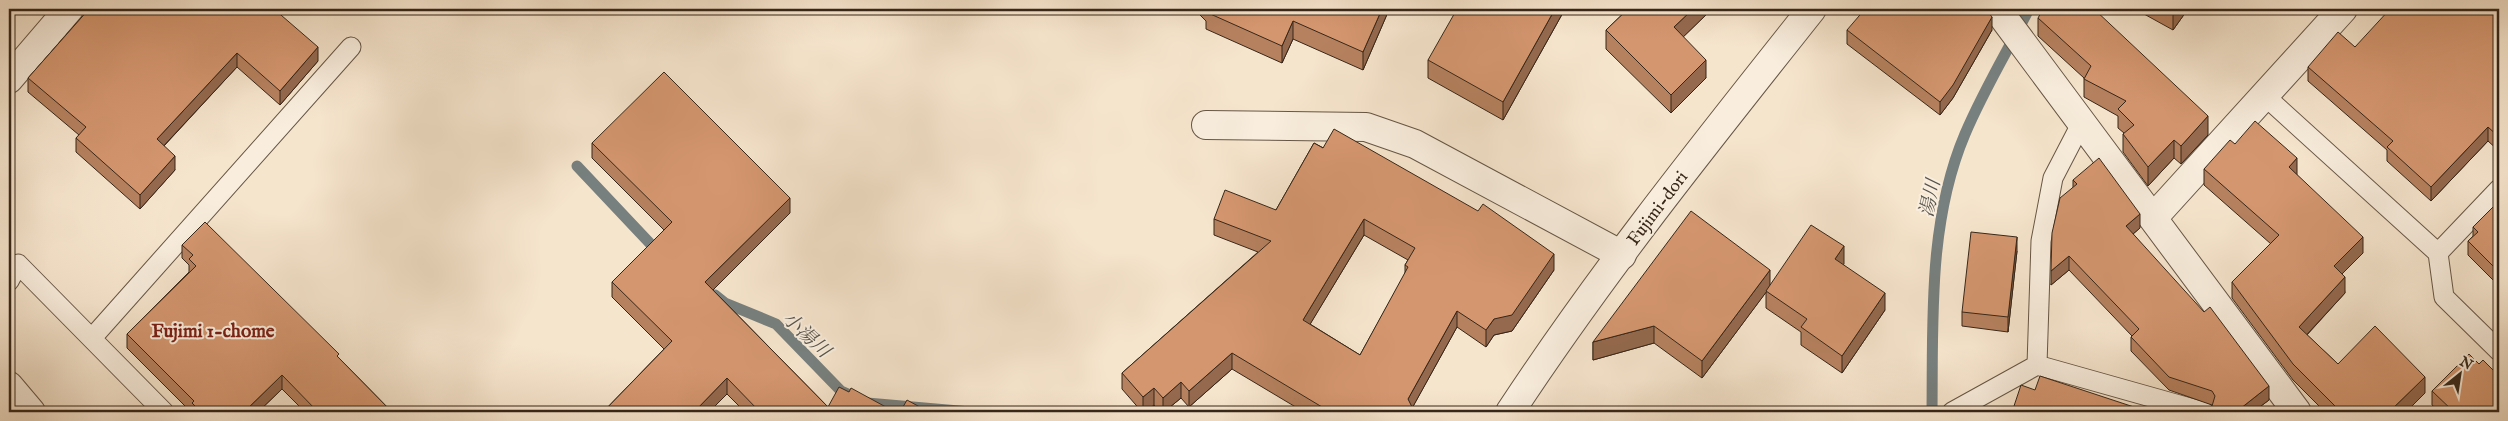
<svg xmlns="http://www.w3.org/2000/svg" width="2508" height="421" viewBox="0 0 2508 421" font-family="'IM FELL English','Noto Serif JP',serif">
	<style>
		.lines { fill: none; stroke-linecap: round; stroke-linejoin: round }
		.stream { stroke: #77807f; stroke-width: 11 }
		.service-casing { stroke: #665646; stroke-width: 21 }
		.minor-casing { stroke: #665646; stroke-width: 30 }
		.tertiary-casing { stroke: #665646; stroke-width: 30 }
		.service { stroke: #f9eede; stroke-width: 19 }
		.minor { stroke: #f9eede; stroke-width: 28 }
		.tertiary { stroke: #f9eede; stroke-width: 28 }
		.wall { fill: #b6815f; stroke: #362619; fill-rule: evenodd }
		.shaded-wall { fill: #94694e; stroke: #362619 }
		.building { fill: #d4966f; stroke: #362619; fill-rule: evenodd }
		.labels { text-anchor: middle; stroke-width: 4; stroke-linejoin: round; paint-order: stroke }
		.street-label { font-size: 18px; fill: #362619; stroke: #f9eede }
		.water-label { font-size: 19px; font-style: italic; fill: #57534c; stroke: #f9eede }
		.neighbourhood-label { font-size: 19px; font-weight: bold; fill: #7a1f14; stroke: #f9eede }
	</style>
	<rect width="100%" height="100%" fill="#f6e5cd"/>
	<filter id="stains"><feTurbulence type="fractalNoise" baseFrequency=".004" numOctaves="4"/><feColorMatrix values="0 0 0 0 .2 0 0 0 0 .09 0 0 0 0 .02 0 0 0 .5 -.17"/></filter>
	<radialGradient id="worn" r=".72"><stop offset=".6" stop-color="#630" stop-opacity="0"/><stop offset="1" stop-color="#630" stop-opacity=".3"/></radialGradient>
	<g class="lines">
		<!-- stream -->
		<path class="stream" d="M577,166L660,254
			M715,295L725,303L776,324L841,391L850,395
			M867,403L970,412
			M1932,412C1933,320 1928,221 1965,134C1983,91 2008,50 2029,9"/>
		<!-- service casing -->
		<g class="service-casing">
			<path id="service" d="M2265,96L2438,253L2444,297L2499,351
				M2438,253L2499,189
				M9,281L18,264L164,412
				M92,338L351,47
				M2037,365L2041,241L2053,178L2081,124
				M1952,412L2037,365L2204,412"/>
		</g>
		<!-- minor casing -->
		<g class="minor-casing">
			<path id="minor" d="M1997,9L2297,412
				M9,79L69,9
				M1206,125L1366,127L1415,144L1622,255
				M2153,218L2343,9"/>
		</g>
		<!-- tertiary casing -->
		<g class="tertiary-casing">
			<path id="tertiary" d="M9,386L31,412
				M1510,412C1602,272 1708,140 1812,9"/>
		</g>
		<!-- service -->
		<use href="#service" class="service"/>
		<!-- minor -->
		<use href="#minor" class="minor"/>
		<!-- tertiary -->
		<use href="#tertiary" class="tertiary"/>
	</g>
	<!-- wall -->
	<path class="wall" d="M89,9L318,61L280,105L237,67L164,146L175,170L140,209L76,152V138L79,135L28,92V78Z
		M1194,9H1388V12L1363,70L1293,39L1282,63L1206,29V21Z
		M1565,9L1503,120L1428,78V60Z
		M1628,9H1712L1683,37L1706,78L1671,113L1606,49V30Z
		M2135,9H2188L2173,30Z
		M2499,9V151L2488,141L2431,201L2387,161V150L2308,81V67L2355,47Z
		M2038,18L2208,135L2181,164L2174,158L2148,186L2123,152V134L2124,133L2118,128V116L2084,97V78L2038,36Z
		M1847,30H1992L1953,98L1940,115L1847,44Z
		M592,143L790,213L713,290L828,407L849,392L895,412H745L727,394L709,412H603L664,349L612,297V282L664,230L592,158Z
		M1314,143L1554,270L1512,331L1494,335L1486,347L1457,327L1412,408L1413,412H1304L1232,369L1189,407L1181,398L1164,412H1161L1154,405L1145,412H1142L1122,389V373L1258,252L1214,235V219L1276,210ZM1364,235L1408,260L1405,265V274L1360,355L1310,324Z
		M2235,144L2297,175L2363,253L2342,274L2345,293L2307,335L2338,364L2425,393L2406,412H2325L2293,380L2232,298V282L2271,244L2204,185V169Z
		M2073,180L2140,228L2133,234L2269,400L2253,412H2200V409H2206L2212,406V405L2169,390L2131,351V337L2132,336L2069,270L2051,285L2073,187Z
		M2499,201V286L2468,255V241L2473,236V227Z
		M182,245L339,358L392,412H305L282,389L258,412H191L127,348V334L189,272V265L182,258Z
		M2017,251L2008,332L1962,326V312Z
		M1843,264L1885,310L1842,373L1801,345V332L1766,308V292L1702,378L1654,343L1593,360V342L1770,285L1844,264Z
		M2479,364L2499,412H2440L2432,405V391Z"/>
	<!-- shaded-wall -->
	<path class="shaded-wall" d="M1382,9H1388V12L1363,70V52Z
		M1555,9H1565L1503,120V102Z
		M1693,9H1712L1674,46V27Z
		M2175,9H2188L2173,30V13Z
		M1992,17V30L1953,98L1940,115V102Z
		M1293,21V39L1282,63V46Z
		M318,47V61L280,105V91Z
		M237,53V67L157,153V139Z
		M1706,60V78L1671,113V95Z
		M2208,116V135L2181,164V146Z
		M2488,127V141L2431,201V187Z
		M2174,140V158L2148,186V167Z
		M175,156V170L140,209V195Z
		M2297,158V175L2289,167Z
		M790,198V213L705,298V282Z
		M2140,214V228L2126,240V226Z
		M1364,219V235L1303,336V320Z
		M2017,237V251L2008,332V317Z
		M2363,237V253L2334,282V266Z
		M1844,246V264L1835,276V259Z
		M1554,254V270L1512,331L1494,335L1486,347V330L1494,319Z
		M2069,256V270L2051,285V271Z
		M1770,270V287L1702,378V361Z
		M2345,277V293L2299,343V327Z
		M1885,293V310L1842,373V356Z
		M1457,311V327L1410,412L1408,399Z
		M1654,326V343L1593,360V342Z
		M1232,353V369L1189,407V391Z
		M282,375V389L258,412H244Z
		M2425,377V393L2406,412H2389Z
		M727,378V394L709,412H694Z
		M1181,382V398L1164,412H1163V398Z
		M2269,386V400L2253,412H2236Z
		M1154,388V405L1145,412H1143V397Z"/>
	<!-- building -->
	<path class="building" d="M89,9H274L318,47L280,91L237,53L157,139L175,156L140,195L76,138L86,127L28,78Z
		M1208,9H1382L1363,52L1293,21L1282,46L1206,12Z
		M1457,9H1555L1503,102L1428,60Z
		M1628,9H1693L1674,27L1706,60L1671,95L1606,30Z
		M1865,9H1986L1992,17L1953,85L1940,102L1847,30Z
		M2043,9H2094L2208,116L2181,146L2174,140L2148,167L2123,134L2134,125L2118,109L2126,101L2084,79L2091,66L2038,18Z
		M2166,9H2175L2173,13Z
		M2390,9H2499V137L2488,127L2431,187L2387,147L2393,141L2308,67L2338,32L2355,47Z
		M664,72L790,198L705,282L828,407L839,387L849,392L851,388L895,412H760L727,378L694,412H603L672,341L612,282L672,222L592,143Z
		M2255,121L2297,158L2289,167L2363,237L2334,266L2345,277L2299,327L2338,364L2375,326L2425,377L2389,412H2341L2293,364L2232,282L2279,235L2204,169L2230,140L2235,144Z
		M1334,129L1478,211L1483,204L1554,254L1512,315L1494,319L1486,330L1457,311L1408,399L1413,409L1411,412H1319L1322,407L1232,353L1189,391L1181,382L1163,398L1154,388L1143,397L1122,373L1271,241L1214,219L1225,190L1276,210L1314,143L1323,148ZM1364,219L1415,248L1405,265L1408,267L1360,355L1303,320Z
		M2099,158L2140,214L2126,226L2204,312L2210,307L2269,386L2236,412H2203L2200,409H2206L2212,406L2215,396L2212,391L2169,377L2131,337L2139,329L2069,256L2051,271L2052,233L2060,198L2077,184L2073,180Z
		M2499,201V272L2468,241L2478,232L2473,227Z
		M1691,211L1770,270L1702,361L1654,326L1593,342Z
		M205,222L339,354L337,356L392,412H318L282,375L244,412H201L192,403L194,401L127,334L196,266L189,259L193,255L182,245Z
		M1811,225L1844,246L1835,259L1885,293L1842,356L1801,327L1807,319L1766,291Z
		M1971,232L2017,237L2008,317L1962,312Z
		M2469,354L2479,364L2483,360L2499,376V412H2454L2432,391Z
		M2040,376L2149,412H2012L2021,385L2035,390Z
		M907,400L929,412H900Z"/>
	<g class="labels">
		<!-- street labels -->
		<g class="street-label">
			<text transform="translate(1657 208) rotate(-53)" y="6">Fujimi-dori</text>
		</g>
		<!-- water labels -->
		<g class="water-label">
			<text transform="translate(1929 198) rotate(-78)" y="7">湯川</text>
			<text transform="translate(807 334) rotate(43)" y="7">小湯川</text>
		</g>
		<!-- neighbourhood labels -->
		<g class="neighbourhood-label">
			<text x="213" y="337">Fujimi 1-chome</text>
		</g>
	</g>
	<!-- margin -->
	<rect width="2508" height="421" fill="none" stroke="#f6e5cd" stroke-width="30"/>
	<rect x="10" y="10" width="2488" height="401" fill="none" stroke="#362619" stroke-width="2.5"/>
	<rect x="15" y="15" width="2478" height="391" fill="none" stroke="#362619"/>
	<!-- north arrow -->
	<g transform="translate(2460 374) rotate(30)" stroke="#f9eede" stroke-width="4" paint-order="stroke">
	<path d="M0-4L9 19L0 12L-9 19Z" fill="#362619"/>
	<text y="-8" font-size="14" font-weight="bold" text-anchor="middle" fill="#362619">N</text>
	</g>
	<rect width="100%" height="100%" filter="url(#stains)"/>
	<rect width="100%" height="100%" fill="url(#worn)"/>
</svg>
